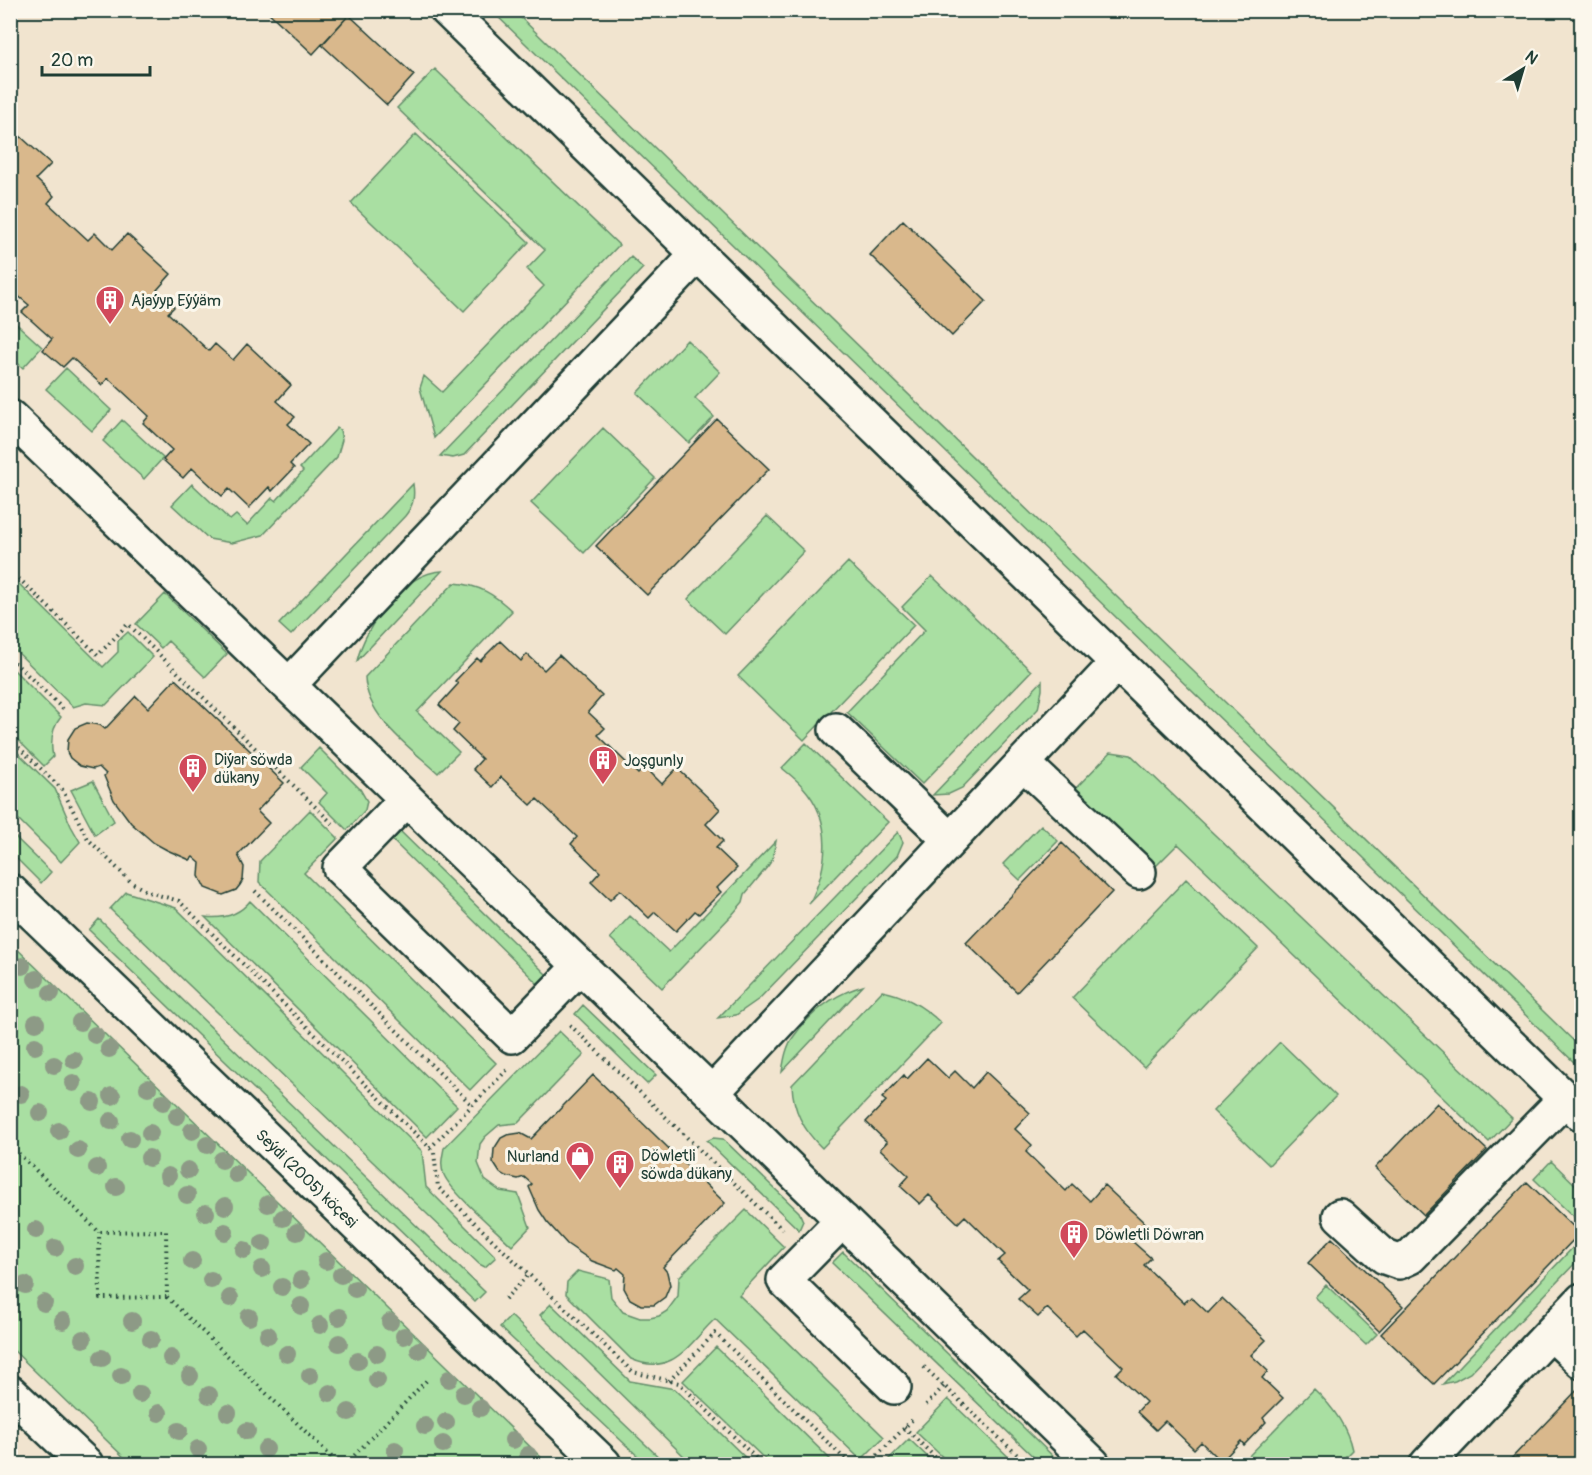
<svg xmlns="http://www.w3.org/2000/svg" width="1592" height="1475" viewBox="0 0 1592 1475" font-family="Pangolin,sans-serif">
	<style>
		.green { fill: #a9dfa2; stroke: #648e6b; stroke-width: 1.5 }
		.building { fill: #d9b88c; stroke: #1f3d34; stroke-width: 1.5 }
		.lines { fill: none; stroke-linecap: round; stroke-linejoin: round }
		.minor-casing { stroke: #1f3d34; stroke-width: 38 }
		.path { stroke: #1f3d34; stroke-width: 4; stroke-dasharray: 1.5 4.5; stroke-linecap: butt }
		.minor { stroke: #fbf7ec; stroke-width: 33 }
		.tree { fill: #8d9a86 }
		.labels { text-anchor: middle; stroke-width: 6; stroke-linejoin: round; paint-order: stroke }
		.poi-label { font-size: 16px; fill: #1f3d34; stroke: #fbf7ec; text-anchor: start }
		.street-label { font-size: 16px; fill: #1f3d34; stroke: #fbf7ec }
	</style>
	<rect width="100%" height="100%" fill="#f1e4cf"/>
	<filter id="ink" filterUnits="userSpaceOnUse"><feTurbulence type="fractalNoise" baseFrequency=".0167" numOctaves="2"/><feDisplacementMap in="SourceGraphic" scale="12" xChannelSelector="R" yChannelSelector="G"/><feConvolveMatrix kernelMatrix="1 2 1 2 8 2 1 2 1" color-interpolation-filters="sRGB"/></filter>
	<g filter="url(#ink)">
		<!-- green -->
		<path class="green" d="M492,11H514L1581,1048V1069Z
			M435,69L619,245L434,438L420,388L424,376L442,392L544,286L527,269L545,250L397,108Z
			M416,134L529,242L464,311L351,203Z
			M631,257L643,268L464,455L453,458L440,456Z
			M10,318L42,347L23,368L11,357Z
			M687,340L720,372L695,398L714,417L689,443L637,393Z
			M66,368L111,410L92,431L46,389Z
			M122,420L163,458L144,479L103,441Z
			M337,428L340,430L342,440L337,457L263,535L232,543L209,539L172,505L192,484L230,520L236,515L247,525L272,498L276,501L303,471L300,468Z
			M603,428L655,478L584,553L531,503Z
			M413,484C415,498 413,506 405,516L291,635L279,624Z
			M767,516L804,551L725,634L688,599Z
			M848,562L914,625L804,740L738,676Z
			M442,571L357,661C365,626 403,573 442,571Z
			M11,576L103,667L118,652V641L128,632L153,657L106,705L86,703L73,707L11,646Z
			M932,576L1031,671L922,784L847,712L925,630L902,607Z
			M454,583C479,585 494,594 512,611L417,712L459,752L438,773C411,748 366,717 365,677Z
			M165,594L227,654L205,677L168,641L161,648L136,624Z
			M11,667L61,717C51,729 50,742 53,757L44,766L11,733Z
			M1042,681V690L1038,709L962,788L949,794L933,795Z
			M806,743L888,822L809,904C829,867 833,820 803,787C797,780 789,774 782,768Z
			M11,746L55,789L71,826L80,842L61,862L11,812Z
			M319,748L360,789L367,801L365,810L347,830L319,802L327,793L301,767Z
			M1111,752L1131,755L1512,1118L1489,1142L1178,844L1156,866L1075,789Z
			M93,781L114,821L95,835L71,790Z
			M310,810L338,838L304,873L496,1063L470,1090L259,882L260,861Z
			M1041,825L1058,841L1020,880L1003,864Z
			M398,829L548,976L539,985L390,838Z
			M898,832L903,842L897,856L759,999L736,1015L718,1018Z
			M11,833L51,872L41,883L11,853Z
			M776,841L772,860L768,866L745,894L743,902L732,915L662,988L610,938L630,916L669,952Z
			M1186,879L1258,948L1144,1067L1072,998Z
			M126,892L176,908L422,1151L426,1187L496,1257L485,1267L479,1264L110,909Z
			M250,901L457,1106L427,1137L205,917C222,919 239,915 250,901Z
			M99,919L485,1292L475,1302L89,930Z
			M11,943L548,1464H131L11,1348Z
			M863,986L782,1072C784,1060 786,1046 794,1036C812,1011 834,994 863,986Z
			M882,991C905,995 924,1007 941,1023L822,1148C804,1131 793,1110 792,1085Z
			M583,1005L656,1075L647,1084L575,1014Z
			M559,1031L584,1055L518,1123L499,1125L485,1137L480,1144L478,1163L485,1180L500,1191L518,1194L530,1227L512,1246C496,1230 452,1193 444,1175C440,1166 442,1158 444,1148Z
			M1280,1042L1336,1096L1269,1165L1213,1111Z
			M713,1138L723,1139L799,1212L803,1221L799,1230L707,1141Z
			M1551,1161L1581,1190V1224L1534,1179Z
			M746,1210L784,1247L739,1295L884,1437L861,1460L715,1319C689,1343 673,1378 631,1359L566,1294L567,1282L578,1271L609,1279L611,1297L623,1312L640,1318H650L659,1316L667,1311L678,1296L679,1277Z
			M1581,1239V1257L1470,1373L1455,1381L1443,1384Z
			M843,1252L1061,1464H1041L832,1263Z
			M1326,1285L1377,1334L1366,1345L1315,1297Z
			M551,1304L630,1381L675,1389L752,1464H692L540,1315Z
			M511,1316L666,1464H648L643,1461L500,1327Z
			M716,1347L835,1464H770L683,1381Z
			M1314,1389C1332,1406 1347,1425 1352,1450L1338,1464H1241Z
			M948,1399L1016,1464H950L916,1432Z
			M909,1439L935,1464H884Z"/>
		<!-- building -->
		<path class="building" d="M266,10H343L348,16L313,54Z
			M349,15L414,75L387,105L322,45Z
			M10,127L51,164L36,179L54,196L48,203L88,240L95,233L112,250L127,234L171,274L157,290L174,307L168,313L209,351L215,344L233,360L247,344L291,385L277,401L295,417L288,424L309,444L290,464L294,468L272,491L269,487L249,508L229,489L222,496L192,468L183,478L163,460L172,450L143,423L149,416L108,378L102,385L72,358L63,367L43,350L52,339L22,312L29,305L10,289Z
			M903,220L986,301L952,336L870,255Z
			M717,419L769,469L647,595L596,546Z
			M500,641L521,661L527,654L544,670L559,655L602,696L588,712L605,728L598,735L638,774L645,767L662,784L677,768L720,809L706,824L723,841L716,848L737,868L717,888L721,892L699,914L695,911L676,931L655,912L649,918L620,890L610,900L591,882L600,872L571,844L577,837L537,799L531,805L501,777L492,787L473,769L482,759L453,731L459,724L439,705L458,684L455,681L477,658L480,661Z
			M175,679L284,783L257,811L269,823L238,855L244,867L243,880L240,885L236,890L223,895L205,888L199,876L200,863L193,857L190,860L167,850L154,843L131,823L114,800L104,776L106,774L99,767L93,769L80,766L70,758L67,752L68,739L75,728L87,723L100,725L105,729L136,696L148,708Z
			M1062,843L1112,892L1017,992L966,943Z
			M927,1058L948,1078L955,1071L972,1088L986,1072L1030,1113L1015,1129L1032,1145L1026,1152L1066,1191L1072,1184L1090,1201L1104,1185L1148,1226L1133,1242L1151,1258L1144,1265L1184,1303L1191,1297L1208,1313L1222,1298L1266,1340L1251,1355L1268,1371L1262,1378L1283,1398L1263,1418L1266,1422L1244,1445L1241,1441L1221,1462L1201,1442L1194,1449L1165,1421L1156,1430L1137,1412L1146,1402L1116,1374L1123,1367L1083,1329L1076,1336L1047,1308L1038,1317L1018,1299L1028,1290L998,1261L1005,1255L965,1216L958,1223L929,1195L920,1204L900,1186L909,1176L880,1149L887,1142L866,1122L886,1101L882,1098L904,1075L907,1079Z
			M593,1075L725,1203L663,1267L667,1272L670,1285L665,1297L654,1305H641L630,1299L624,1288L625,1274L618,1268L616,1270L592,1261L567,1244L547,1222L539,1210L529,1187L532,1184L524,1177L518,1179L505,1176L500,1173L493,1162L494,1149L501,1138L507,1135L520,1133L531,1139Z
			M1437,1103L1487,1150L1424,1215L1375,1168Z
			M1527,1182L1580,1233L1434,1384L1381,1334Z
			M1332,1238L1403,1306L1379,1331L1308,1263Z
			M1579,1388L1582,1391V1464H1510L1508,1462Z"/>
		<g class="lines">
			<!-- minor casing -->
			<g class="minor-casing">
				<path id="minor" d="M447,10L1582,1115
					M10,417L712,1093L1093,1464
					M289,685L698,254
					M836,730L950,840
					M1023,763L1139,872
					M407,799L340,868L512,1036L580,966
					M10,891L604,1464
					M712,1093L1117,663
					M1340,1216L1385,1257L1399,1262L1410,1257L1565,1099
					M843,1220L784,1280L894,1387
					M1551,1333L1582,1362
					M10,1392L86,1464
					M1427,1464L1582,1300"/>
			</g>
			<!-- path -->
			<path class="path" d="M10,570L98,655L128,624L335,826
				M10,658L64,710
				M10,739L62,789L88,839L132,883L148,892L179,901L430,1148L434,1153L438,1187L504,1251L633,1372L679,1383L762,1464
				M255,891L472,1105
				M570,1025L783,1230
				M10,1145L99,1232L166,1231L167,1297L100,1298L99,1232
				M430,1148L507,1070
				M167,1297L339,1464
				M505,1299L529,1274
				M924,1367L1027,1464
				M669,1381L715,1333L850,1464
				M926,1405L944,1386
				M904,1427L942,1464
				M346,1464L427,1380
				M869,1464L915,1417"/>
			<!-- minor -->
			<use href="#minor" class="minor"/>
		</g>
		<!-- trees -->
		<g class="tree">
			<circle cx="22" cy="966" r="9"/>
			<circle cx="36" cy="979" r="9"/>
			<circle cx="51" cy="993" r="9"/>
			<circle cx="80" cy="1022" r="9"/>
			<circle cx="36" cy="1023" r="9"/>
			<circle cx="95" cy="1035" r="9"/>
			<circle cx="35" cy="1046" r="9"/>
			<circle cx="109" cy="1049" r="9"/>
			<circle cx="74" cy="1060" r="9"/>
			<circle cx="54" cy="1065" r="9"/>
			<circle cx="73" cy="1083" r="9"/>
			<circle cx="148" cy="1088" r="9"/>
			<circle cx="21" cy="1094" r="9"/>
			<circle cx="112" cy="1096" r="9"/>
			<circle cx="92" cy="1102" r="9"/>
			<circle cx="163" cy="1102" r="9"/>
			<circle cx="40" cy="1113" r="9"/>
			<circle cx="177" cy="1116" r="9"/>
			<circle cx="111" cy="1121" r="9"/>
			<circle cx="59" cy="1131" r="9"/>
			<circle cx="192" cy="1131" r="9"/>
			<circle cx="150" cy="1133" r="9"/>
			<circle cx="130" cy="1139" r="9"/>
			<circle cx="207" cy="1145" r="9"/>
			<circle cx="78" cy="1150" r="9"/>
			<circle cx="149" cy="1158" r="9"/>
			<circle cx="222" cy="1160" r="9"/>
			<circle cx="97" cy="1168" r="9"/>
			<circle cx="188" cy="1170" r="9"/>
			<circle cx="236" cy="1174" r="9"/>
			<circle cx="168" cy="1176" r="9"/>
			<circle cx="116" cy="1187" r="9"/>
			<circle cx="187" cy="1195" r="9"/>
			<circle cx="268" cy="1204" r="9"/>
			<circle cx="225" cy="1206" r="9"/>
			<circle cx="206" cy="1213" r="9"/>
			<circle cx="283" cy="1218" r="9"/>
			<circle cx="36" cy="1230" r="9"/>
			<circle cx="225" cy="1232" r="9"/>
			<circle cx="297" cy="1232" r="9"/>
			<circle cx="263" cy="1243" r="9"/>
			<circle cx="55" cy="1248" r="9"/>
			<circle cx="244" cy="1250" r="9"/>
			<circle cx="192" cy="1261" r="9"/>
			<circle cx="326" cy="1261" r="9"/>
			<circle cx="75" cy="1266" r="9"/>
			<circle cx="262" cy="1269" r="9"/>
			<circle cx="341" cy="1275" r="9"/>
			<circle cx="211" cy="1280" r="9"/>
			<circle cx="301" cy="1280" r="9"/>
			<circle cx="25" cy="1285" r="9"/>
			<circle cx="282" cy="1287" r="9"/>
			<circle cx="355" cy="1289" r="9"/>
			<circle cx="230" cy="1298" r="9"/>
			<circle cx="44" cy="1303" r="9"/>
			<circle cx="301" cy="1306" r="9"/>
			<circle cx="249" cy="1317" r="9"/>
			<circle cx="339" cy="1317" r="9"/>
			<circle cx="63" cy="1321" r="9"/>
			<circle cx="132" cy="1321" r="9"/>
			<circle cx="390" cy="1322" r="9"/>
			<circle cx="320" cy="1325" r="9"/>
			<circle cx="268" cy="1335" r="9"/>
			<circle cx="404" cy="1336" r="9"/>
			<circle cx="83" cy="1339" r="9"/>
			<circle cx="151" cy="1339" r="9"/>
			<circle cx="339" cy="1343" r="9"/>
			<circle cx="419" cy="1350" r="9"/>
			<circle cx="287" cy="1354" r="9"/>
			<circle cx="377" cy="1354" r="9"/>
			<circle cx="102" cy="1358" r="9"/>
			<circle cx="171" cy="1358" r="9"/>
			<circle cx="358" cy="1361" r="9"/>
			<circle cx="121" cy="1376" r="9"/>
			<circle cx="190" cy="1376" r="9"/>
			<circle cx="310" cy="1376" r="9"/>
			<circle cx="449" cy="1379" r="9"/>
			<circle cx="377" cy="1380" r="9"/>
			<circle cx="330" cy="1393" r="9"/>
			<circle cx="140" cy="1394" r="9"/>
			<circle cx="464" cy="1394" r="9"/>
			<circle cx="209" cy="1395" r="9"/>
			<circle cx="480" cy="1408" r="9"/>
			<circle cx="349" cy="1412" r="9"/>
			<circle cx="159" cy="1413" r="9"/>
			<circle cx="228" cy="1413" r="9"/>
			<circle cx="446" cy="1422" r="9"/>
			<circle cx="425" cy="1426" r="9"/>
			<circle cx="179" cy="1431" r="9"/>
			<circle cx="247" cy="1431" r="9"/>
			<circle cx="513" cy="1440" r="9"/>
			<circle cx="443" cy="1444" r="9"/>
			<circle cx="198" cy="1449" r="9"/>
			<circle cx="266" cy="1449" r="9"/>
			<circle cx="395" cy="1450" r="9"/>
			<circle cx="528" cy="1455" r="9"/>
		</g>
	</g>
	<!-- icons -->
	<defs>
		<g id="building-pin" transform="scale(1.5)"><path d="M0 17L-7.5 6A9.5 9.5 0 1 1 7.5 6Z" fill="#d1495b" stroke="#fbf7ec"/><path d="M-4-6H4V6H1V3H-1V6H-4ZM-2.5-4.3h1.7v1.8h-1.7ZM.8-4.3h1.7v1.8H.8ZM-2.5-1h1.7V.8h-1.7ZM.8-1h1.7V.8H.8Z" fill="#fff"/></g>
		<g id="shop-pin" transform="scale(1.5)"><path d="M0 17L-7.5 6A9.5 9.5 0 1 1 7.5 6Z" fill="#d1495b" stroke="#fbf7ec"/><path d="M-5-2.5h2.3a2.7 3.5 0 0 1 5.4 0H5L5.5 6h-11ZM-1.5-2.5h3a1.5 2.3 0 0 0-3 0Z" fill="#fff"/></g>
	</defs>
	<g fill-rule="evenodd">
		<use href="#building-pin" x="110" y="300"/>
		<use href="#building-pin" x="603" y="760"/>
		<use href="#building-pin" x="193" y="768"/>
		<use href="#shop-pin" x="580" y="1156"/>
		<use href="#building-pin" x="620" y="1164"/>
		<use href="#building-pin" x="1074" y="1234"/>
	</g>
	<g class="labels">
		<!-- poi labels -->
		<g class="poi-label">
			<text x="131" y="306">Ajaýyp Eýýäm</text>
			<text x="214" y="765">Diýar söwda<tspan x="214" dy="18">dükany</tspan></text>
			<text x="624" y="766">Joşgunly</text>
			<text x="641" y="1161">Döwletli<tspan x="641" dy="18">söwda dükany</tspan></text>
			<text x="559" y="1162" text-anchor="end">Nurland</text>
			<text x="1095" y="1240">Döwletli Döwran</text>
		</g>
		<!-- street labels -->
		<g class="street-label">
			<text transform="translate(307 1178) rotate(44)" y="6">Seýdi (2005) köçesi</text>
		</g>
	</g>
	<!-- margin -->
	<rect width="1592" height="1475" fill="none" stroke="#fbf7ec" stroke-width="36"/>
	<rect x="18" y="18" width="1556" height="1439" fill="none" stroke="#1f3d34" stroke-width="2" filter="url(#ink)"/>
	<!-- north arrow -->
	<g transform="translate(1523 69) rotate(37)" stroke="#fbf7ec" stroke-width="4.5" paint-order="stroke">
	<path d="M0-4.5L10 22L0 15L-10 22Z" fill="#1f3d34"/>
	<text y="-9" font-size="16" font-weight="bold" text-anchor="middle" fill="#1f3d34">N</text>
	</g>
	<!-- scale -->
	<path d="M42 66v9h108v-9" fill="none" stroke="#1f3d34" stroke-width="3"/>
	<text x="51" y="66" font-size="18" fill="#1f3d34" stroke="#fbf7ec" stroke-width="4.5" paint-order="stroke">20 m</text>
</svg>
